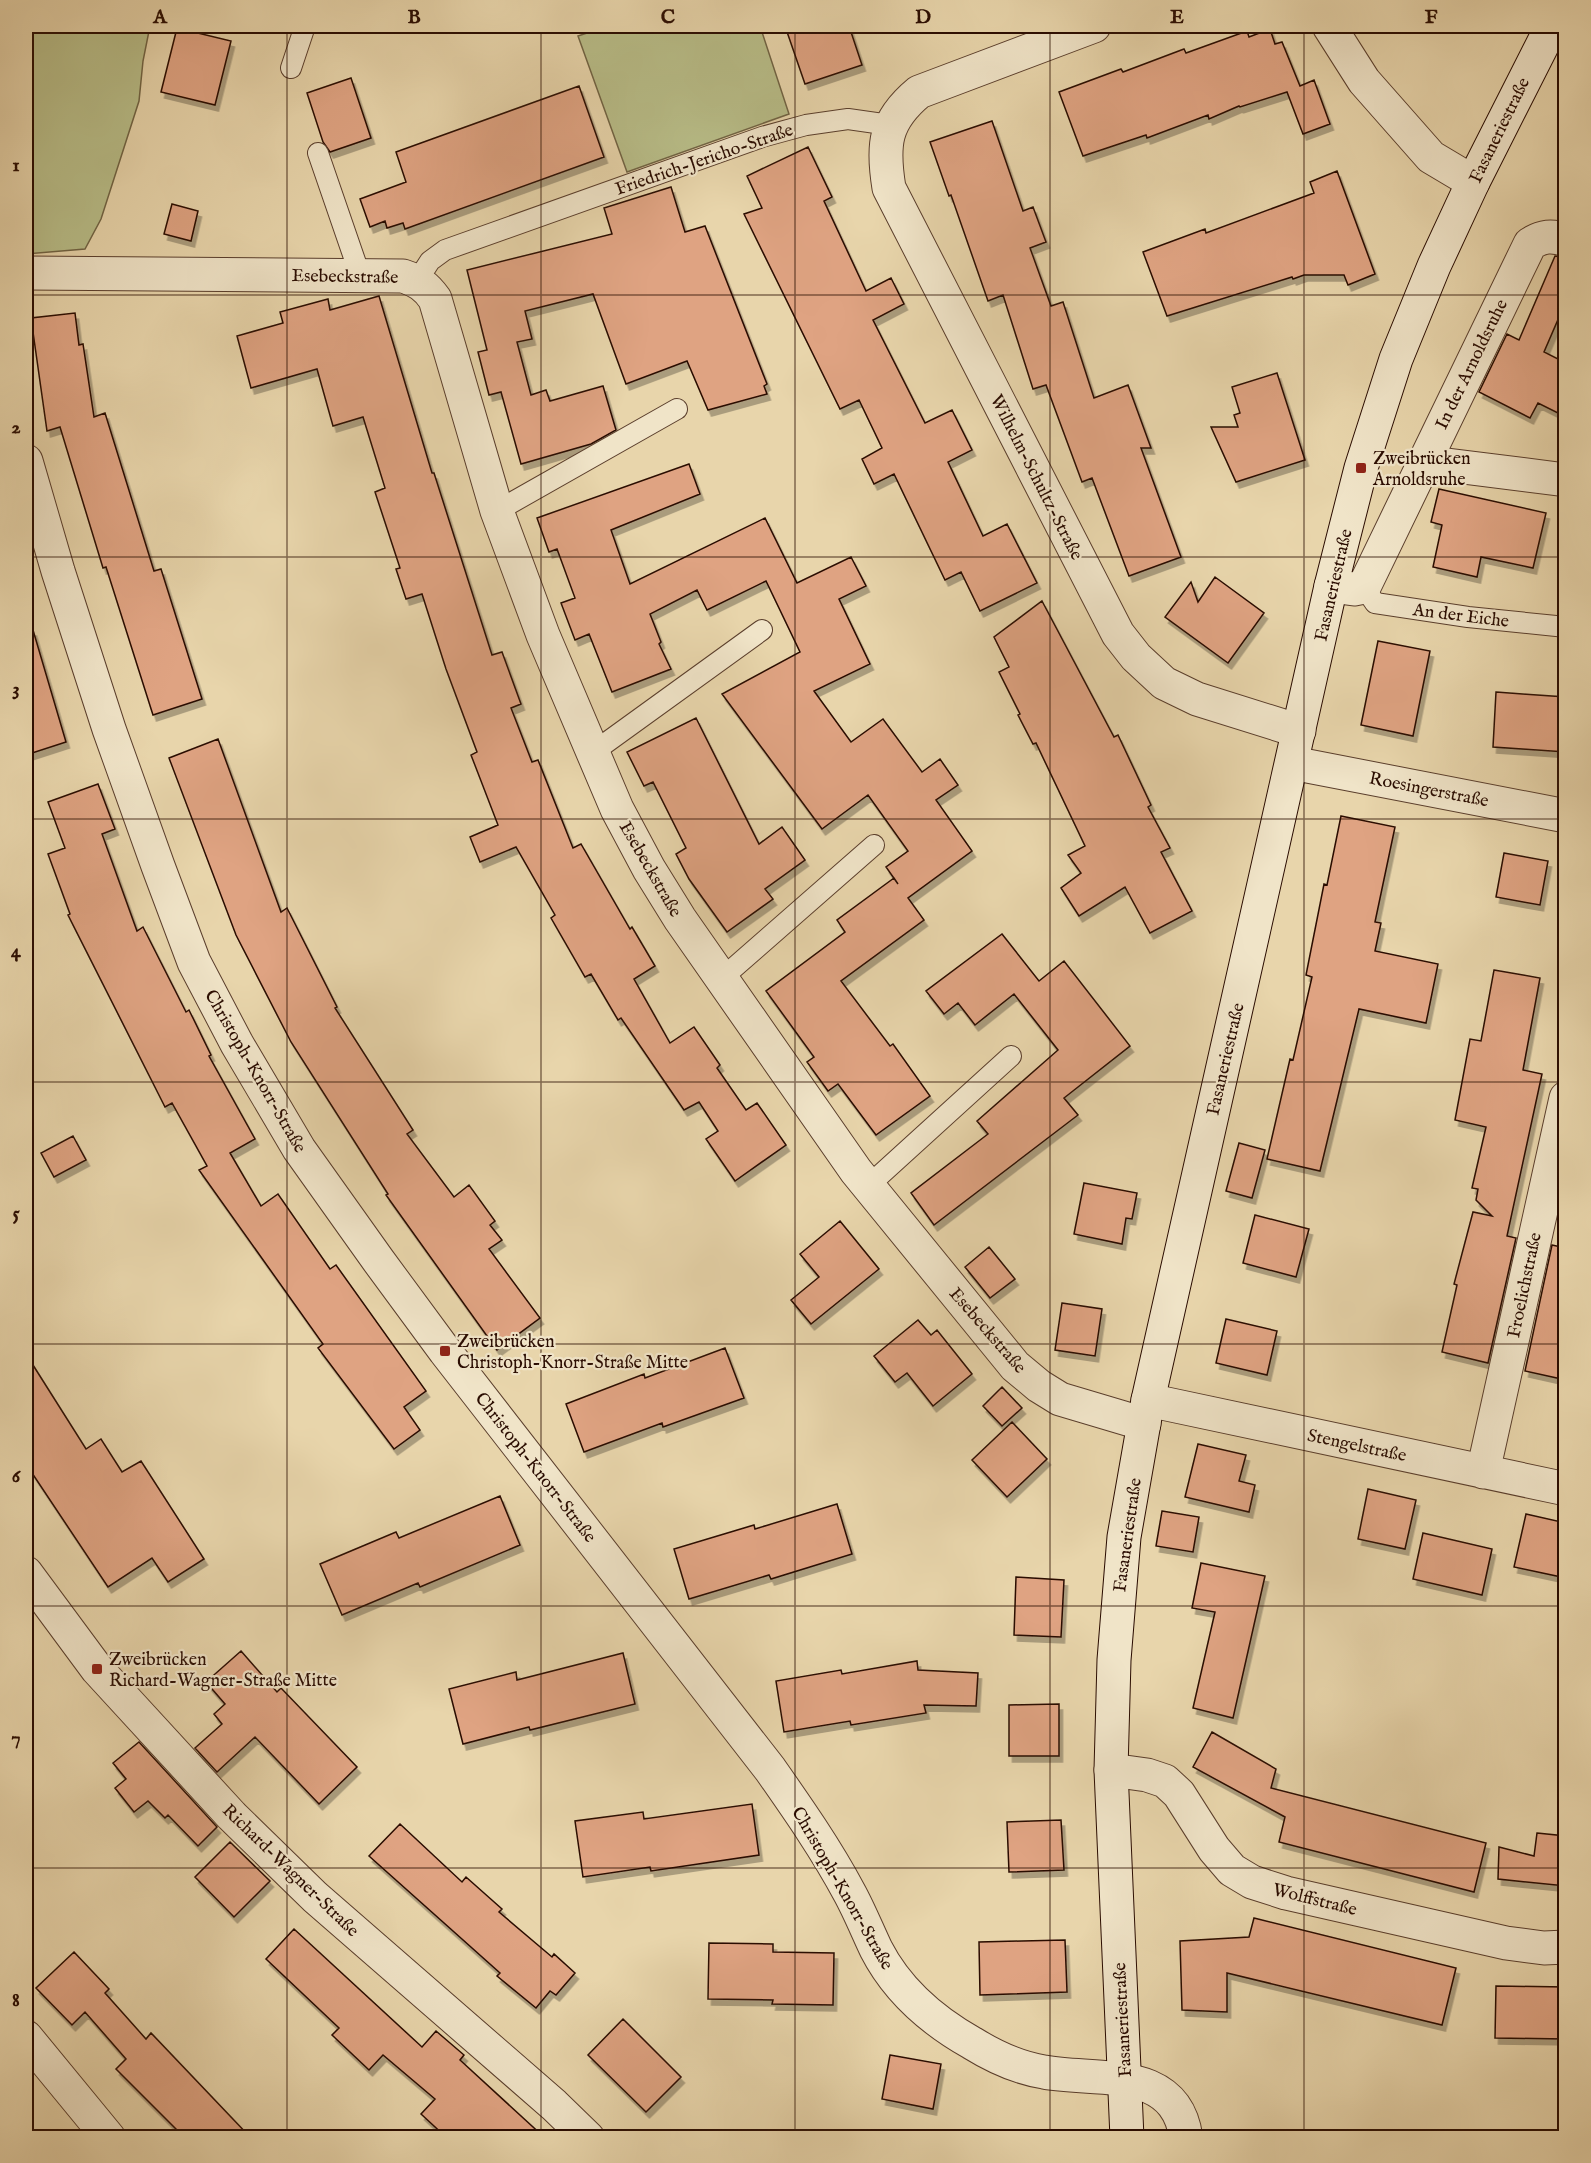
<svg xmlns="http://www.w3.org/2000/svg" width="1591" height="2163" viewBox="0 0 1591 2163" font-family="'IM FELL English',serif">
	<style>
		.green { fill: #b8bd88; stroke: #716444; stroke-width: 1.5 }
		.building { fill: #dfa382; stroke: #2a0c01; stroke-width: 1.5; filter: url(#shadow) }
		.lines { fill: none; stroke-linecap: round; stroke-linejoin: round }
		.lane-casing { stroke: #5a3e2c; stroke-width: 22 }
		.street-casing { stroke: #5a3e2c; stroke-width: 35 }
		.secondary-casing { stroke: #2a0c01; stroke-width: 35 }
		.lane { stroke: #f0e4c8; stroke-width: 20 }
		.street { stroke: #f0e4c8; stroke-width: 33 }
		.secondary { stroke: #f0e4c8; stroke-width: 33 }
		.grid { fill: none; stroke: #2a0c01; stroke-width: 1.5; stroke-opacity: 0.55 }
		.poi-dot { fill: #8f2418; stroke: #f0e4c8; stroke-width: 2 }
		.labels { text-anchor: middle; stroke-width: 4.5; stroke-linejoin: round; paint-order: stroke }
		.street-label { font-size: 18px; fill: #2a0c01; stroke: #f0e4c8 }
		.poi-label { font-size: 18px; fill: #2a0c01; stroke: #f0e4c8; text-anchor: start }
		.neatline { fill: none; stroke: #2a0c01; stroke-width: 2 }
		.grid-label { font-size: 20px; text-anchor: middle; font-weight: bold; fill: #2a0c01 }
	</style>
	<defs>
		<filter id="shadow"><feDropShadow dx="3.5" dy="6" stdDeviation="0" flood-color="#0004"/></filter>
	</defs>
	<rect width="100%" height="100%" fill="#e8d5ab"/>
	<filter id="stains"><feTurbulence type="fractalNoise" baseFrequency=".00333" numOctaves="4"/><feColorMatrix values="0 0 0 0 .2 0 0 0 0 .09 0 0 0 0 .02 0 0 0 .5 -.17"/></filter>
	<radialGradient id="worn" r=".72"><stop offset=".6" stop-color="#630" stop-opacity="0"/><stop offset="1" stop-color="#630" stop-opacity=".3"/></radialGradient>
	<!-- green -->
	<path class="green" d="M26,26H150L143,61L139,101L101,219L85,249L26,254Z
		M608,26H760L789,114L627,172L578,36Z"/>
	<!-- building -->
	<path class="building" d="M785,26H849L862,65L805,84Z
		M177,28L231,41L215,105L161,92Z
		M1270,29L1275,44L1282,42L1300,86L1314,80L1330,124L1303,134L1287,92L1240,107L1239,106L1209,119L1208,115L1147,138L1146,135L1083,156L1059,92L1121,69L1123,72L1184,49L1186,53L1247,31L1249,37Z
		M351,78L371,138L330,152L323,142L307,93Z
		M579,86L604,157L405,229L403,223L387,228L385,221L370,227L360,199L406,182L396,152Z
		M992,121L1023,211L1033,207L1046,242L1030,248L1051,306L1063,302L1094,398L1128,385L1151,448H1141L1181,557L1129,576L1092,478L1082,482L1046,385L1033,389L1003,295L988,301L951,195L949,196L930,142Z
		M808,147L832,197L824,201L866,291L891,278L904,304L873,320L925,423L952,410L972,450L948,462L983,536L1007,524L1037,583L980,611L961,572L945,580L894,474L874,484L862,459L882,448L859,400L840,409L744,214L762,208L747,176Z
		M1337,171L1375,274L1348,285L1344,275H1304L1293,279L1292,277L1167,316L1143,252L1205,229L1206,233L1314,193L1310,182Z
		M671,187L685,232L705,226L767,384L764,386L767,394L708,410L687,361L626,384L593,294L525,311L532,339L517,342L531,395L546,390L550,401L603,386L616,430L591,444L521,464L501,392L489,395L478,352L487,350L467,270L612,234L604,208Z
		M172,204L198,211L191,241L164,234Z
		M1555,256L1566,258V301L1544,352L1566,363V417L1538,403L1530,418L1479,392L1507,334L1519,340Z
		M379,296L432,473H434L492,655L502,652L521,704L511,708L532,762L538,760L573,848L581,844L630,929L632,927L655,966L634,979L670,1043L694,1027L720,1065L717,1068L746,1110L757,1103L786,1145L735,1181L706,1139L718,1131L699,1102L684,1110L621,1018L618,1020L591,974L585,977L551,918L555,915L516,847L480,862L470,837L498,825L471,755L477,752L446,669L422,594L406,599L396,569L400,568L375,492L385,488L363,417L333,426L317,369L251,388L237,336L283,323L280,312L328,299L330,310Z
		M75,313L79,345L83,344L94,417L105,413L154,571L161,569L202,699L153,715L106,567L103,568L60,427L47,431L31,318Z
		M1277,373L1305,460L1236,482L1211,427H1238L1234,415L1240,413L1232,387Z
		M689,464L700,494L611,530L630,584L765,518L797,583L851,557L866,586L839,599L870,664L814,691L851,742L883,719L922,772L940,759L958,785L936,800L972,851L908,898L924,920L841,981L890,1046L893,1044L930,1096L876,1135L838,1084L828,1091L807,1062L814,1057L766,991L845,932L837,920L894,878L898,884L886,867L908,851L868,795L822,829L722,694L800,652L766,581L707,610L697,590L650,614L661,642L659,644L671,669L612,692L589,634L575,640L561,603L575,598L557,549L549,552L537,518Z
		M1439,489L1546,513L1533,568L1481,557L1477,577L1433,567L1442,525L1431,522Z
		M1215,577L1264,613L1228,663L1165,617L1191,582L1198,602Z
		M1042,601L1114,737L1118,735L1151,805L1148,807L1170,848L1161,852L1192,911L1150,933L1125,887L1079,916L1061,888L1081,873L1068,855L1085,846L1036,743L1033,744L1018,715L1020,714L999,672L1009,667L994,637Z
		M33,630L66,742L26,755V631Z
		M1378,641L1430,651L1413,736L1361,725Z
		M1496,692L1566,697V752L1493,747Z
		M696,718L759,844L782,827L805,860L765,889L773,899L727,932L689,879L676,854L686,848L653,782L644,786L627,752Z
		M218,739L281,912L287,908L337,1007L335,1008L413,1130L407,1134L454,1197L469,1185L495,1221L490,1225L502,1240L489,1249L540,1318L497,1350L386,1195L388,1194L291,1042L236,935L169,758Z
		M98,784L115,829L102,834L137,931L143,927L186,1012L189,1010L211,1055L209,1056L255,1139L230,1153L261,1206L278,1194L330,1269L336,1265L426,1391L404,1407L420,1430L394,1449L318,1348L323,1344L199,1170L207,1166L172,1103L165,1107L68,915L70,914L48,854L65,848L48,802Z
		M1341,816L1395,827L1375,922L1381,923L1375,951L1438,964L1426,1023L1359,1009L1320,1171L1267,1159L1290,1059L1293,1060L1312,977L1306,975L1324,884L1327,885Z
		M1504,853L1548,861L1540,905L1496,897Z
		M1002,934L1039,981L1064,961L1130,1046L1064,1098L1078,1115L934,1225L911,1193L988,1134L977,1121L1058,1050L1014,994L975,1025L958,1003L944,1014L926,991Z
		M1494,970L1540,978L1523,1070L1542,1074L1507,1236L1516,1238L1488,1363L1442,1352L1457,1285L1454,1284L1473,1212L1492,1216L1476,1200L1478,1189L1472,1188L1486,1127L1455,1120L1470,1039L1481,1041Z
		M73,1136L86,1160L54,1177L41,1153Z
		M1239,1143L1265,1150L1252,1198L1226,1191Z
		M1084,1183L1137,1193L1132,1219L1126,1218L1122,1244L1074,1234Z
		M1255,1215L1309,1229L1296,1277L1243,1263Z
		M840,1221L879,1269L811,1324L791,1300L819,1277L800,1254Z
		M1552,1245L1566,1248V1380L1525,1371Z
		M989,1247L1015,1279L990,1298L965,1267Z
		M1062,1303L1102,1309L1095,1356L1055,1350Z
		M1226,1319L1277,1331L1267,1375L1216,1363Z
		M918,1320L931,1335L937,1330L972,1374L933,1406L907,1373L895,1382L874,1356Z
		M725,1348L744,1398L663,1427L662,1423L584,1452L566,1404L644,1374L645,1378Z
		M26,1354L86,1449L101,1439L122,1472L141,1461L204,1559L168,1582L152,1558L108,1587L26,1464Z
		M1002,1387L1022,1408L1002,1426L983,1406Z
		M1012,1422L1047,1459L1007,1497L972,1460Z
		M1198,1444L1246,1455L1239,1481L1255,1485L1249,1512L1185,1497Z
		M1368,1489L1416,1500L1405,1549L1358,1539Z
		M500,1496L520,1545L420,1587L418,1583L342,1615L320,1564L396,1532L399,1538Z
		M837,1504L852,1554L771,1579L769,1575L689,1599L674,1549L754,1525L755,1529Z
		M1162,1511L1199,1517L1193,1552L1156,1546Z
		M1526,1514L1566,1523V1578L1514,1567Z
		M1423,1533L1492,1549L1482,1595L1413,1579Z
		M1201,1563L1265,1576L1233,1718L1193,1708L1215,1612L1192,1608Z
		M1016,1577L1064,1580L1061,1637L1014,1635Z
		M241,1651L277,1692L281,1688L357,1767L319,1804L255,1737L217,1772L195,1748L222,1724L214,1714L225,1704L206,1682Z
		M623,1653L635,1704L530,1730L529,1727L463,1744L449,1689L516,1672L517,1680Z
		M917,1661L918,1670L978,1673L976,1706L924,1705L926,1713L851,1725L850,1721L784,1732L776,1681L841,1670L842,1674Z
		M1059,1704V1756H1009V1705Z
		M1212,1732L1276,1769L1271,1788L1486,1843L1474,1892L1279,1842L1285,1817L1193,1767Z
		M139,1742L217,1827L198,1846L168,1815L165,1818L148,1801L134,1812L115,1788L126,1779L113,1763Z
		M752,1804L759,1855L651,1871L650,1867L583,1877L575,1821L643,1812L644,1819Z
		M1061,1820L1064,1870L1009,1872L1007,1822Z
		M400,1824L462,1882L466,1877L502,1909L499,1912L552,1957L554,1954L575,1973L556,1995L550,1991L536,2008L497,1976L500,1973L369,1856Z
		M1537,1833L1566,1836V1886L1498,1879L1499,1847L1534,1856Z
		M230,1842L270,1881L234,1917L195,1877Z
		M1254,1918L1456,1968L1442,2025L1227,1973V2012L1182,2010L1180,1941L1249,1937Z
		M294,1929L422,2047L436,2031L464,2055L460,2060L545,2138H447L421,2114L435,2099L383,2055L369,2070L332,2035L339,2028L266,1959Z
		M1065,1940L1067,1992L980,1995L979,1942Z
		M709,1943L773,1944V1952L834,1953L833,2005L772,2004L773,2000L708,1999Z
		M74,1952L109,1989L105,1993L146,2039L151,2033L251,2138H185L116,2069L126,2059L85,2012L72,2025L36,1988Z
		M1496,1986L1566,1987V2039L1495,2038Z
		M623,2019L681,2077L646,2112L588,2055Z
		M890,2055L941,2064L933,2109L882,2099Z"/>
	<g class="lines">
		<!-- lane casing -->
		<g class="lane-casing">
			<path id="lane" d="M291,68L305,26
				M318,153L360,275
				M417,281L430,261L445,250L762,137L806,125L848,119L890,125
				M497,511L677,409
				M1364,587L1375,603L1468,617L1566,627
				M592,753L762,630
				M721,979L874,845
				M868,1186L1011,1056"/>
		</g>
		<!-- street casing -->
		<g class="street-casing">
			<path id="street" d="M1094,26L919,92C884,121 882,145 889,188L1118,634L1136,657L1164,683L1197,699L1299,731
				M1329,26L1364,81L1431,157L1473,182
				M26,273L403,276C418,281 426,286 435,299L497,511L543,635L617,809L649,869L680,919L856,1171L1015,1366L1039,1386L1060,1399L1144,1424
				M26,461L58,571L109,729L158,866L194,962L237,1044L299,1149L378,1260L445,1351L770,1769C798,1809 826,1849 849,1892C859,1910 867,1930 876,1949C897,1990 933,2021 972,2043C993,2056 1019,2068 1044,2072C1096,2082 1176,2064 1186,2138
				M1423,462L1566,480
				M1331,586L1354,589L1364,587L1530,244C1542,236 1552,235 1566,240
				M1292,763L1566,816
				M1148,1400L1566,1489
				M1483,1472L1566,1098
				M26,1573L97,1669L232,1816L315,1897L554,2105L588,2138
				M1111,1770L1147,1775L1165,1781L1179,1794L1214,1849L1232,1870L1252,1882L1286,1893L1506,1943L1544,1948L1566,1947
				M26,2037L109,2138"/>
		</g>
		<!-- secondary casing -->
		<g class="secondary-casing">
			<path id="secondary" d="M1127,2138L1111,1770L1114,1660L1124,1537L1148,1400L1331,586L1361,468L1396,359L1434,266L1473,182L1552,26"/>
		</g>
		<!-- lane -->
		<use href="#lane" class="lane"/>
		<!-- street -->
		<use href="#street" class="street"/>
		<!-- secondary -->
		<use href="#secondary" class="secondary"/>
	</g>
	<!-- grid -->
	<path class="grid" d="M287,26V2138M541,26V2138M795,26V2138M1050,26V2138M1304,26V2138M26,295H1566M26,557H1566M26,819H1566M26,1082H1566M26,1344H1566M26,1606H1566M26,1868H1566"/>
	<!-- markers -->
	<g class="poi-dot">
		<rect x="1355" y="462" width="12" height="12" rx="3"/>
		<rect x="439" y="1345" width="12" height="12" rx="3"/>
		<rect x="91" y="1663" width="12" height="12" rx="3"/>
	</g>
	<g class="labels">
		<!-- street labels -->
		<g class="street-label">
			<text transform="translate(1499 130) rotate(-64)" y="6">Fasaneriestraße</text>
			<text transform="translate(704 159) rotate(-19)" y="6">Friedrich-Jericho-Straße</text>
			<text transform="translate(345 276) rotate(1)" y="6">Esebeckstraße</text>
			<text transform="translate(1471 364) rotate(-64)" y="6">In der Arnoldsruhe</text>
			<text transform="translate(1037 477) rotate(63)" y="6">Wilhelm-Schultz-Straße</text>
			<text transform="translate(1333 585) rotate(-77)" y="6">Fasaneriestraße</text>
			<text transform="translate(1461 615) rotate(7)" y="6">An der Eiche</text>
			<text transform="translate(1429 789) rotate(11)" y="6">Roesingerstraße</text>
			<text transform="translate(651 869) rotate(60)" y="6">Esebeckstraße</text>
			<text transform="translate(1225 1059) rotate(-77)" y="6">Fasaneriestraße</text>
			<text transform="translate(256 1071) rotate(60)" y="6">Christoph-Knorr-Straße</text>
			<text transform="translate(1524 1285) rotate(-78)" y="6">Froelichstraße</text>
			<text transform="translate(988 1330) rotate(49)" y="6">Esebeckstraße</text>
			<text transform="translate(1357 1445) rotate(12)" y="6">Stengelstraße</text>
			<text transform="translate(536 1467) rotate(52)" y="6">Christoph-Knorr-Straße</text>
			<text transform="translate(1127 1535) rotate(-82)" y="6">Fasaneriestraße</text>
			<text transform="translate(291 1870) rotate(44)" y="6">Richard-Wagner-Straße</text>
			<text transform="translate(843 1888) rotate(60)" y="6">Christoph-Knorr-Straße</text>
			<text transform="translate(1315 1899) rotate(14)" y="6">Wolffstraße</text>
			<text transform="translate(1122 2020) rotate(-93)" y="6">Fasaneriestraße</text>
		</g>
		<!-- poi labels -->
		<g class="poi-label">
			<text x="1373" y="464">Zweibrücken<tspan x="1373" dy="21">Arnoldsruhe</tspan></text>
			<text x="457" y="1347">Zweibrücken<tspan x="457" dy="21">Christoph-Knorr-Straße Mitte</tspan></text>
			<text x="109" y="1665">Zweibrücken<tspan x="109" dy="21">Richard-Wagner-Straße Mitte</tspan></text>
		</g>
	</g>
	<!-- margin -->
	<rect width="1591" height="2163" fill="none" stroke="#e8d5ab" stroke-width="66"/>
	<rect x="33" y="33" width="1525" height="2097" class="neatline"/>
	<g class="grid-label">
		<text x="160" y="23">A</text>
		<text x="414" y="23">B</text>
		<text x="668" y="23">C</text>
		<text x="923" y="23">D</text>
		<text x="1177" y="23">E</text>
		<text x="1431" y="23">F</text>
		<text x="16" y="171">1</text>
		<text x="16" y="433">2</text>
		<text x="16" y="695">3</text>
		<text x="16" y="957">4</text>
		<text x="16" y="1219">5</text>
		<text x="16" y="1482">6</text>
		<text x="16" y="1744">7</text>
		<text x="16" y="2006">8</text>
	</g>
	<rect width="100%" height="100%" filter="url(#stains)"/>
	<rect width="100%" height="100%" fill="url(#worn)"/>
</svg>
